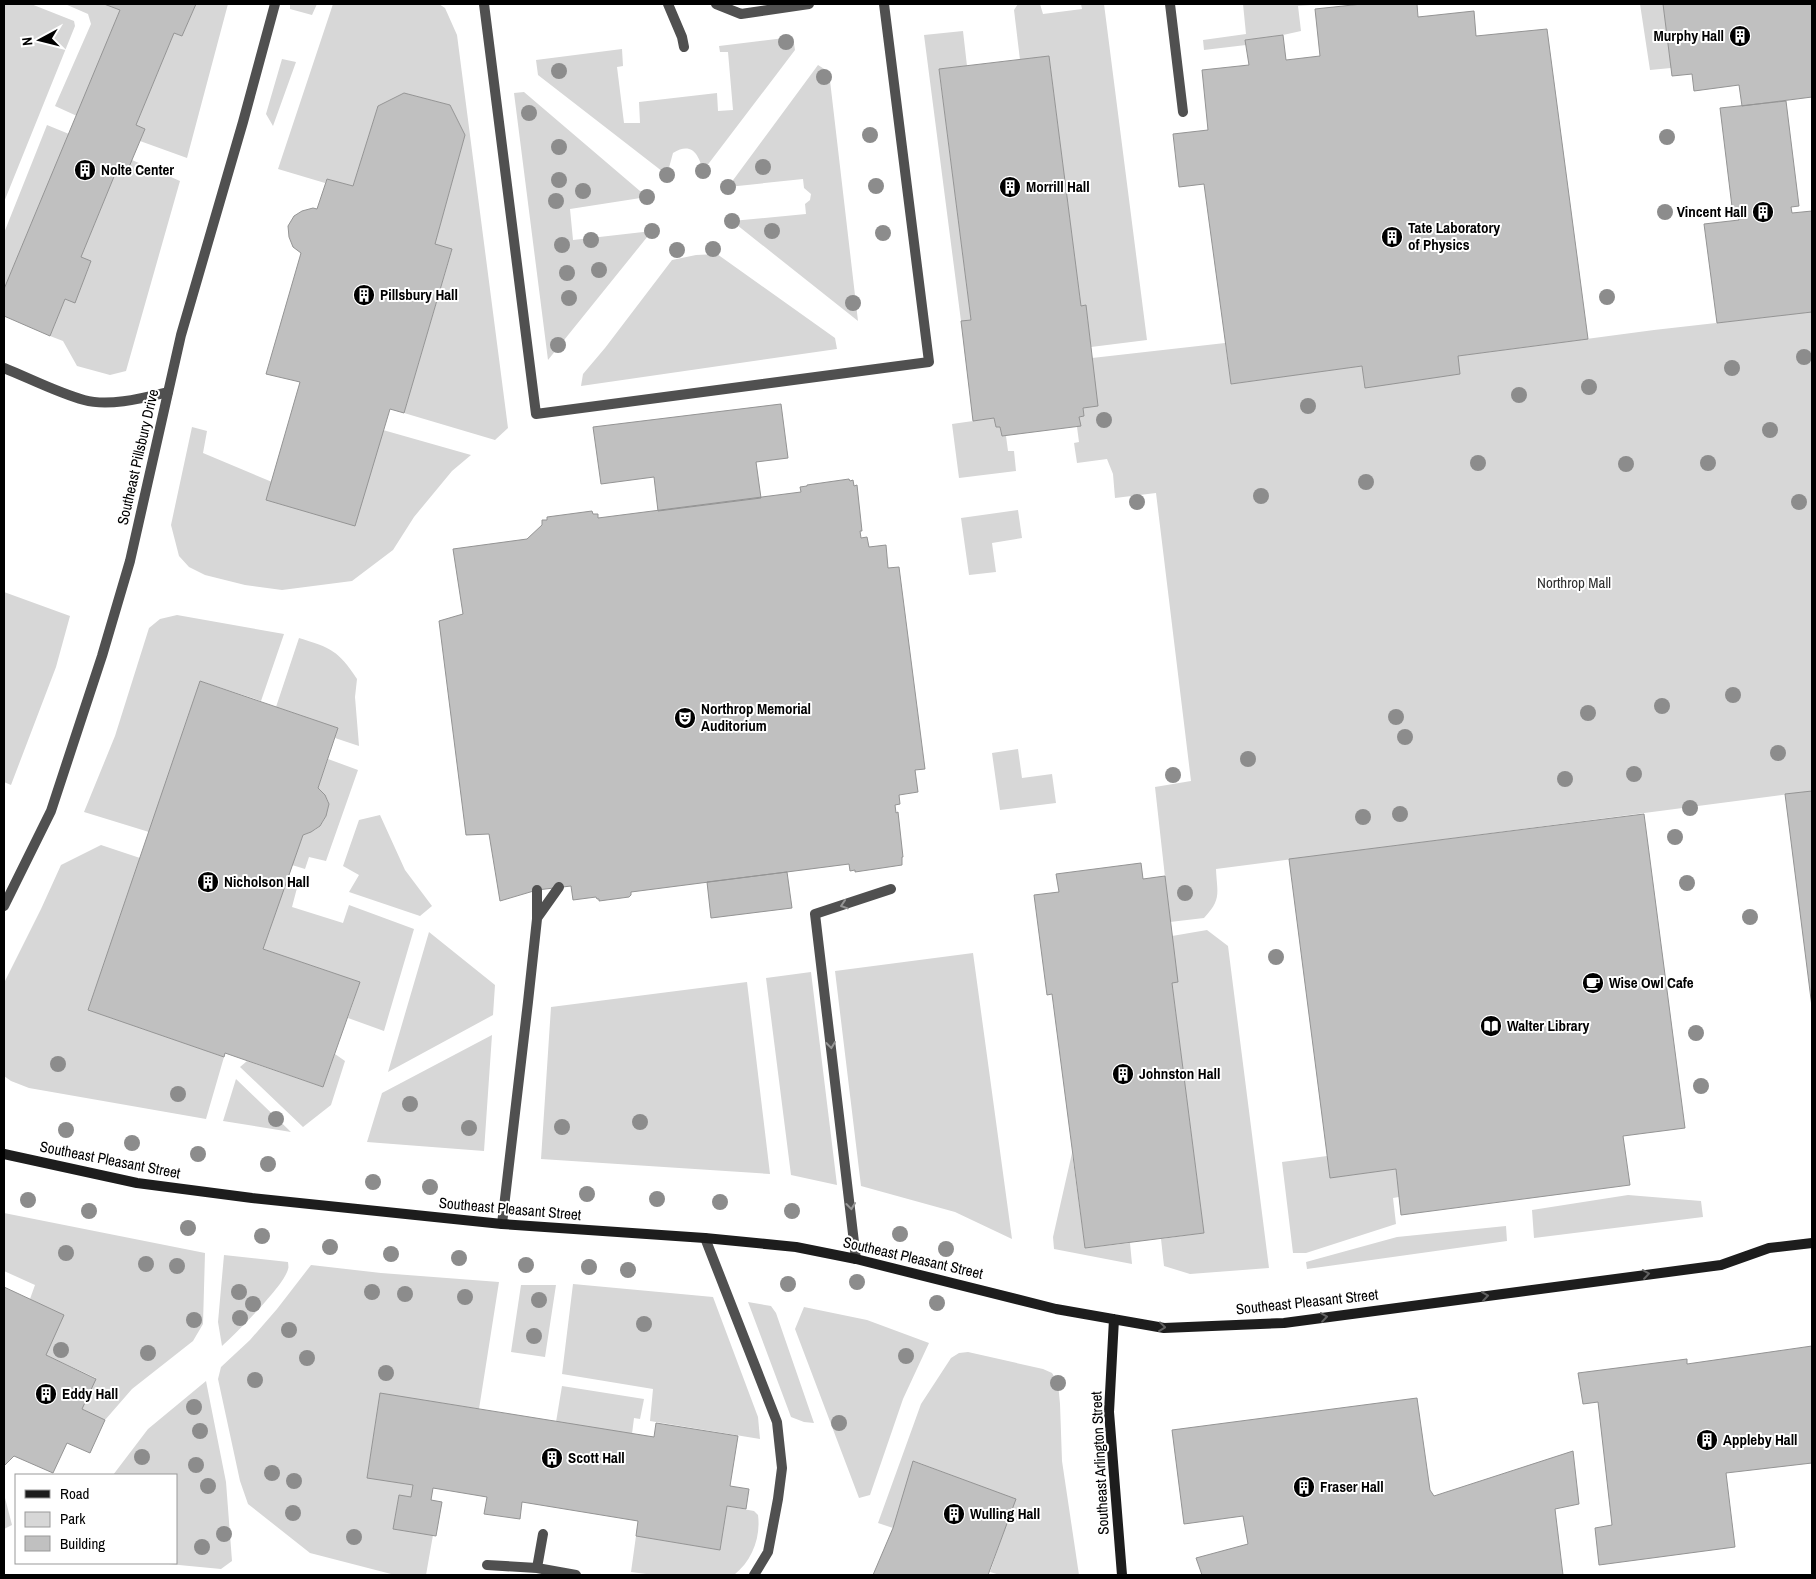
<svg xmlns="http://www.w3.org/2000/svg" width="1816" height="1579" viewBox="0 0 1816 1579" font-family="'Archivo Narrow',sans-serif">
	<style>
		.green { fill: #d7d7d7 }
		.building { fill: #c0c0c0; stroke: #949494 }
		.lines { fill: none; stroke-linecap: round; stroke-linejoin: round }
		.lane { stroke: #505050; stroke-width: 10 }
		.street { stroke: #505050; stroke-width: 10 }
		.secondary { stroke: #1d1d1d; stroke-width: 10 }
		.tree { fill: #8c8c8c }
		.oneway { stroke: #969696 }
		.oneway2 { stroke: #616161 }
		.labels { text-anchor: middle; stroke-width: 4; stroke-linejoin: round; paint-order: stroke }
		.poi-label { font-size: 15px; font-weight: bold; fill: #000; stroke: #fff; text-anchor: start }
		.street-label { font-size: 15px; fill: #000; stroke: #fff }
		.park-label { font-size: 15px; fill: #2e2e2e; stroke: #fff }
	</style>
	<rect width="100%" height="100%" fill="#fff"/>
	<!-- green -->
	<path class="green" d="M4,4H31L74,21L75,26L4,202Z
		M65,4H104L120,10L77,116L55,106L91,24L88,14Z
		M196,4H228L187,158L140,141L145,129L136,125L174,33L182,36Z
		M290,4H317L312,15L290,9Z
		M333,4H439L445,8L457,35L508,428L495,440L404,413L452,250L435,244L465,135L450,105L404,93L378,106L353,186L327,179L325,183L278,169Z
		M1018,4H1040L1043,14L1082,9L1081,4H1104L1147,340L1091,347L1086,306H1081L1049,56L1020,60L1014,10Z
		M1243,4H1311V5L1298,6L1301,31L1283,35L1246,40V45L1204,50L1203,40L1246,34Z
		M1640,4H1663L1671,68L1650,70Z
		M963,31L967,66L939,70L971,320L961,321L924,35Z
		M793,37L795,50L703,171C699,155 692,141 673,153L667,175L538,75L536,60L622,49L623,66L617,67L624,123H640L639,102L717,93L718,111L733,110L728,52H720L719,46Z
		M282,59L296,62L273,126L266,114Z
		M818,65L829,72L858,321L732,221L806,214L805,204L810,200L811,194L804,188L803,179L728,187Z
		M524,92L647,197L570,209L573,240L652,231L548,360L514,93Z
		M47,125L69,134L4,289V233Z
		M132,160L180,181L126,371L110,375L77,366L63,341L50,336L65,299L75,302L91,262L81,257L120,162L129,167Z
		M717,254L835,338L837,349L581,386L583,374L605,348L672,260L696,255Z
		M1812,312V791L1216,869C1217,893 1222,899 1204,918L1170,922L1155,787L1191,781L1156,493L1115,498L1113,474L1107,459L1077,463L1074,443L1079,442L1077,427L1079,417L1084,415L1083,408L1092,358L1225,343L1231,384L1362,366L1365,387L1460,374L1458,356L1654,330Z
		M994,418L996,427H1000L1002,436H1006L1008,451H1014L1016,471L959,478L952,424Z
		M192,427L207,431L203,453L272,482L266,500L355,525L383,430L471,455L452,471L414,517L393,550L352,581L282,590L245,585L205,575L189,567L179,556L171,525Z
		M1018,510L1022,538L992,543L996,572L969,575L961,518Z
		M4,592L70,616L56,667L11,785L4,782Z
		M177,615L284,634L261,701L200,681L149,832L84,812L115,736L149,628L160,619Z
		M299,638C331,648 338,650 357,679L355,697L359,746L335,738L338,728L276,707Z
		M1018,749L1022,778L1052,774L1056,803L1000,810L992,753Z
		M328,759L358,770L326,861L309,857L305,869L292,865L303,835C316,831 324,825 327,812C327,811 329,805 329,804C328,798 322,792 318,788Z
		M380,815L405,870L432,906L420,916L349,892L359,875L343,866L359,820Z
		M101,845L140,858L88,1010L224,1057L206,1119L29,1088L11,1081L4,1076V983L41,909L61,865Z
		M285,885L297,888L292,907L343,923L349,905L414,929L384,1031L348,1018L360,982L263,949Z
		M1207,930L1228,946L1269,1268L1190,1274L1164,1266L1161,1239L1204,1233L1172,983V936Z
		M429,932L495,985L493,1015L388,1072Z
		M973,953L1012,1239L955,1212L861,1186L835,971Z
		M811,972L837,1185L791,1175L766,978Z
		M747,982L770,1174L541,1159L551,1007Z
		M492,1035L484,1151L367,1142L382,1093Z
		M335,1054L345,1061L331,1105L303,1127L240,1067L247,1061L323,1087Z
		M236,1079L291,1132L223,1121Z
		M1072,1153L1085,1248L1130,1243L1132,1264L1054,1249L1053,1237Z
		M1327,1156L1330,1178L1396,1169L1399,1197L1393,1198L1396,1224L1306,1253H1293L1282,1162Z
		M1628,1195L1701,1201L1703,1217L1534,1238L1532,1210Z
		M4,1213L205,1253L203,1324L193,1341L132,1389L105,1420L82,1409L96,1378L46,1355L63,1315L30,1299L35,1285L4,1271Z
		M1506,1226L1507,1241L1307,1269L1306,1262L1397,1237Z
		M224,1255L288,1262C288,1263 289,1268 288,1269C285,1285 235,1334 222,1346L218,1322Z
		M311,1265L381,1273L499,1282L479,1409L380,1394L367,1477L413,1485L411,1497L399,1495L393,1529L433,1535L426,1575H395L310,1553L248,1504L240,1481L218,1379L221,1367L250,1340L277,1309Z
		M573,1284L713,1297L758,1417L760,1439L650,1421L653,1389L562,1374Z
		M521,1285H556L545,1357L511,1352Z
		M748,1302L771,1306L776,1313L814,1423L804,1422L791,1417Z
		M804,1307L867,1320L929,1343L903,1399L870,1495L859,1498L795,1329Z
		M968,1352L1043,1369L1052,1373L1058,1383L1060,1404L1062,1461L1079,1575H1000L990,1572L1015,1499L914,1461L893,1528L878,1523L921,1404L951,1358L959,1353Z
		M206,1381L226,1482L232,1561L221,1569L158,1563H176V1475H113L148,1429Z
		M562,1386L644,1399L640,1419L634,1418L632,1434L556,1422Z
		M4,1494L12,1525L4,1529Z
		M727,1506L754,1511L758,1515C761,1537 752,1561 734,1575H654L631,1572L636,1536L720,1550Z"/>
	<!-- building -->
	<path class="building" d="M104,4H196L182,36L174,33L136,125L145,129L129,167L120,162L81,257L91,261L75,303L65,299L50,336L4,316V289L120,10Z
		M1362,4H1417L1418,17L1474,11L1476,36L1547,29L1588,339L1458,356L1460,374L1365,388L1362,366L1231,384L1204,184L1179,187L1173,134L1208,130L1202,70L1249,65L1245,40L1283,35L1286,60L1320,56L1315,9Z
		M1663,4H1812V97L1742,106L1739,85L1694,91L1692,74L1672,76Z
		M1049,56L1081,306L1086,305L1098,406L1083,408L1084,416L1079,417L1081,426L1002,436L1000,427H996L994,418L973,421L961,321L971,320L939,69Z
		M404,93L450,105L465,135L435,244L452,249L404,413L390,409L355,526L266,500L300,382L266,374L301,253L293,247L289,237L288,226L294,216L302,211L313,208L317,209L327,179L353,186L378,106Z
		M1786,101L1799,206L1791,207L1792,213L1812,211V312L1717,323L1704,224L1739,220L1738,215H1733L1720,108Z
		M781,404L788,458L756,462L761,498L658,511L654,477L601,484L593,427Z
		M849,479L850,481L853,480L854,486L857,485L862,531H860L861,538L867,537L869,547L886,545L888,568L899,567L925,769L915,770L918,792L899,795L900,804L895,805L896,813L898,812L903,857H902V865L855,872V870L850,871L849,864L631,892V895L629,897L599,901V899H597L596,897L573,900L571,886L537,890L500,901L489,834L466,835L439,621L463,614L453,549L527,539L542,525V520H547V517L592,511L593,514H598V518L801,492L800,487L807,486V485Z
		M200,681L338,728L318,788L325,795L329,804L326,816L320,826L311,832L303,835L263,949L360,982L323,1087L225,1053L224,1057L88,1010Z
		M1812,791V1007L1785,794Z
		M1644,814L1685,1128L1623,1136L1630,1185L1401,1215L1396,1169L1330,1178L1289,859Z
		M1141,863L1143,879L1165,876L1178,982L1172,983L1204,1233L1085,1248L1052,994L1047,995L1034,895L1059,892L1056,874Z
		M787,872L792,908L711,918L707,882Z
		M4,1287L64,1315L46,1355L96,1379L82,1409L105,1420L90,1453L67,1443L53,1473L14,1456L4,1466Z
		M1812,1346V1463L1726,1473L1735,1547L1599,1565L1595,1528L1612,1525L1598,1402L1583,1404L1578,1373L1687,1359V1364Z
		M380,1393L654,1437L656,1423L738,1436L730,1486L749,1489L746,1509L727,1506L720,1550L636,1536L638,1521L522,1502L520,1519L484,1514L487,1497L433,1488L431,1500L442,1502L436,1536L393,1529L399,1495L411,1497L413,1485L367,1478Z
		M1417,1398L1430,1490L1434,1496L1573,1451L1579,1504L1555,1509L1563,1575H1202L1196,1558L1248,1544L1243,1516L1184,1524L1172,1430Z
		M913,1461L1016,1499L988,1575H873L893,1528Z"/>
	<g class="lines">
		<!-- lane -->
		<path class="lane" d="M484,4L536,414L929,362L884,4
			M668,4L682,37L684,47
			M1170,4L1183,112
			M4,368C29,378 58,393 84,400C109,407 143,398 168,392
			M537,918L559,887
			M502,1224L528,1002L537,919V890
			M705,1238L777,1422L782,1468L778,1499L768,1552L754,1575
			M856,1259L815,914L891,889
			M487,1565L537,1568L576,1575
			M537,1568L543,1534"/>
		<!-- street -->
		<path class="street" d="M716,4L741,14L809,4
			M4,906L51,811L102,656L130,561L181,335L243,122L275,4"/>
		<!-- secondary -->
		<path class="secondary" d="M4,1154L137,1183L252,1198L502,1224L705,1238L796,1247L856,1259L1056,1309L1164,1328L1284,1323L1721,1265L1769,1248L1812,1243
			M1114,1319L1109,1412L1122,1575"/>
	</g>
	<!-- trees -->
	<g class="tree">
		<circle cx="786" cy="42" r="8"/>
		<circle cx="559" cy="71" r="8"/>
		<circle cx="824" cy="77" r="8"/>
		<circle cx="529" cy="113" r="8"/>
		<circle cx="870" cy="135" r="8"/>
		<circle cx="1667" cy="137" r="8"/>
		<circle cx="559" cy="147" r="8"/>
		<circle cx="763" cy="167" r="8"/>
		<circle cx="703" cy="171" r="8"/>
		<circle cx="667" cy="175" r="8"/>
		<circle cx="559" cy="180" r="8"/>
		<circle cx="876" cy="186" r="8"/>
		<circle cx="728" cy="187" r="8"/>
		<circle cx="583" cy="191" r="8"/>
		<circle cx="647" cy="197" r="8"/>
		<circle cx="556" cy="201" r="8"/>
		<circle cx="1665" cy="212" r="8"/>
		<circle cx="732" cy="221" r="8"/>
		<circle cx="652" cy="231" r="8"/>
		<circle cx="772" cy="231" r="8"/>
		<circle cx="883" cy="233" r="8"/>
		<circle cx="591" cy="240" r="8"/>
		<circle cx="562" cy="245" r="8"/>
		<circle cx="713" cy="249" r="8"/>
		<circle cx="677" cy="250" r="8"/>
		<circle cx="599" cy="270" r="8"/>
		<circle cx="567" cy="273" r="8"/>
		<circle cx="1607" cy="297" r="8"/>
		<circle cx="569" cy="298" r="8"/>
		<circle cx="853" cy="303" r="8"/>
		<circle cx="558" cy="345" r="8"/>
		<circle cx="1804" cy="357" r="8"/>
		<circle cx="1732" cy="368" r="8"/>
		<circle cx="1589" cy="387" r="8"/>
		<circle cx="1519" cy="395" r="8"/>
		<circle cx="1308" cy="406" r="8"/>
		<circle cx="1104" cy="420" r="8"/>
		<circle cx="1770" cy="430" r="8"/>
		<circle cx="1478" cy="463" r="8"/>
		<circle cx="1708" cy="463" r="8"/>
		<circle cx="1626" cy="464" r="8"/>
		<circle cx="1366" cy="482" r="8"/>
		<circle cx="1261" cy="496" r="8"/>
		<circle cx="1137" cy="502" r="8"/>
		<circle cx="1799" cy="502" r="8"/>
		<circle cx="1733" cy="695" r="8"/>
		<circle cx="1662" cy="706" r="8"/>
		<circle cx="1588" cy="713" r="8"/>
		<circle cx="1396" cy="717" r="8"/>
		<circle cx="1405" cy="737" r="8"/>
		<circle cx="1778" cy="753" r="8"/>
		<circle cx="1248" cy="759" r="8"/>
		<circle cx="1634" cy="774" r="8"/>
		<circle cx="1173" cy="775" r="8"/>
		<circle cx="1565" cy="779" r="8"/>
		<circle cx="1690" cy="808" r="8"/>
		<circle cx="1400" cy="814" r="8"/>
		<circle cx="1363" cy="817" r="8"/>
		<circle cx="1675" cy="837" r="8"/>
		<circle cx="1687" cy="883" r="8"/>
		<circle cx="1185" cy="893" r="8"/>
		<circle cx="1750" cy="917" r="8"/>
		<circle cx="1276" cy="957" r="8"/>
		<circle cx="1696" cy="1033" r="8"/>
		<circle cx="58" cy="1064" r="8"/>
		<circle cx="1701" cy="1086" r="8"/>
		<circle cx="178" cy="1094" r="8"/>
		<circle cx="410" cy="1104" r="8"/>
		<circle cx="276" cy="1119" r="8"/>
		<circle cx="640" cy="1122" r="8"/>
		<circle cx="562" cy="1127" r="8"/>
		<circle cx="469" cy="1128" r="8"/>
		<circle cx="66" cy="1130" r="8"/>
		<circle cx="132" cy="1143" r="8"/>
		<circle cx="198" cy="1154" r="8"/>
		<circle cx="268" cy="1164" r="8"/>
		<circle cx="373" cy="1182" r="8"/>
		<circle cx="430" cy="1187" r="8"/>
		<circle cx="587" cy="1194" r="8"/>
		<circle cx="657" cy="1199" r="8"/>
		<circle cx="28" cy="1200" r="8"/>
		<circle cx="720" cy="1202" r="8"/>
		<circle cx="89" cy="1211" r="8"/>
		<circle cx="792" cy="1211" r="8"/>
		<circle cx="188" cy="1228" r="8"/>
		<circle cx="900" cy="1234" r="8"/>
		<circle cx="262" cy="1236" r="8"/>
		<circle cx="330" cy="1247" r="8"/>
		<circle cx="946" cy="1249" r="8"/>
		<circle cx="66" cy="1253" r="8"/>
		<circle cx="391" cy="1254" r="8"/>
		<circle cx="459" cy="1258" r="8"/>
		<circle cx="146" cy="1264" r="8"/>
		<circle cx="526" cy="1265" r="8"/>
		<circle cx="177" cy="1266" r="8"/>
		<circle cx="589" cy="1267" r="8"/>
		<circle cx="628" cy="1270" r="8"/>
		<circle cx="857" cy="1282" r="8"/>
		<circle cx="788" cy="1284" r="8"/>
		<circle cx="239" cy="1292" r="8"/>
		<circle cx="372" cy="1292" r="8"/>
		<circle cx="405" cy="1294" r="8"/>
		<circle cx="465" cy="1297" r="8"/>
		<circle cx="539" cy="1300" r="8"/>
		<circle cx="937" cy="1303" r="8"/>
		<circle cx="253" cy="1304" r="8"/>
		<circle cx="240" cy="1318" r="8"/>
		<circle cx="194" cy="1320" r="8"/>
		<circle cx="644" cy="1324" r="8"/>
		<circle cx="289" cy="1330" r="8"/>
		<circle cx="534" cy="1336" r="8"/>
		<circle cx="61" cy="1350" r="8"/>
		<circle cx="148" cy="1353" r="8"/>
		<circle cx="906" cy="1356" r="8"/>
		<circle cx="307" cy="1358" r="8"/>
		<circle cx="386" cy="1373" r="8"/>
		<circle cx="255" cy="1380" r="8"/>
		<circle cx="1058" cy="1383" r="8"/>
		<circle cx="194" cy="1407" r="8"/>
		<circle cx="839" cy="1423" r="8"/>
		<circle cx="200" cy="1431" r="8"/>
		<circle cx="142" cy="1457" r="8"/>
		<circle cx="196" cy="1465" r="8"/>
		<circle cx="272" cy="1473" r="8"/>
		<circle cx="294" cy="1481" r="8"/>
		<circle cx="208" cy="1486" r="8"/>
		<circle cx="293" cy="1513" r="8"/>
		<circle cx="224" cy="1534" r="8"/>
		<circle cx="354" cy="1537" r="8"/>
		<circle cx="202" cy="1547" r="8"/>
	</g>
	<!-- one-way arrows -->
	<defs><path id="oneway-chevron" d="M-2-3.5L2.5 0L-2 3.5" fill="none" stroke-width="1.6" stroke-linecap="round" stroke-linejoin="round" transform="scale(1.25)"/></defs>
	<g class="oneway">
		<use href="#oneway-chevron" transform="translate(844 905) rotate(162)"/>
		<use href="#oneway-chevron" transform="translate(831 1045) rotate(83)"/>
		<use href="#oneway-chevron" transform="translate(851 1206) rotate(84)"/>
	</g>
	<g class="oneway2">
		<use href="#oneway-chevron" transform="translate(1646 1274) rotate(-8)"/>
		<use href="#oneway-chevron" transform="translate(1485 1296) rotate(-8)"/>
		<use href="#oneway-chevron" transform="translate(1324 1317) rotate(-8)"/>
		<use href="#oneway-chevron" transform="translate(1162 1327) rotate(6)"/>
	</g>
	<!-- icons -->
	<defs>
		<g id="building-disc" transform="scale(1.125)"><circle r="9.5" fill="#000" stroke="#fff"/><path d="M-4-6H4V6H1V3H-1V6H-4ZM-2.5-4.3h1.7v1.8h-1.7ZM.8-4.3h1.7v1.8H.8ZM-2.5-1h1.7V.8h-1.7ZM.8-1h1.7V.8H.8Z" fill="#fff"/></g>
		<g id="theatre-disc" transform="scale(1.125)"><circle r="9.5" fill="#000" stroke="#fff"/><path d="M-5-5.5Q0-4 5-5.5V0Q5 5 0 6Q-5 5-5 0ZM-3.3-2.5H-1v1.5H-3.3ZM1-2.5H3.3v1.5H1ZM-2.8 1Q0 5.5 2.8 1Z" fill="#fff"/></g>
		<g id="cafe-disc" transform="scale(1.125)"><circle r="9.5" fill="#000" stroke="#fff"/><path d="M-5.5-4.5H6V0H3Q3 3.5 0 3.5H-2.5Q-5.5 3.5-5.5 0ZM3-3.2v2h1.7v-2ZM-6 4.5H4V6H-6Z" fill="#fff"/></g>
		<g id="library-disc" transform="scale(1.125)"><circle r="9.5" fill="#000" stroke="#fff"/><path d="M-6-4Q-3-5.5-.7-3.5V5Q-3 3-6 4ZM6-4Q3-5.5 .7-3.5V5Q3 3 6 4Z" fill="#fff"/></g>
	</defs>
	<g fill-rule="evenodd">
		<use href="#building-disc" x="1740" y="36"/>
		<use href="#building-disc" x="85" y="170"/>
		<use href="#building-disc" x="1010" y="187"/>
		<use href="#building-disc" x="1763" y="212"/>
		<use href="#building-disc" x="1392" y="237"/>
		<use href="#building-disc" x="364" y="295"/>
		<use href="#theatre-disc" x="685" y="718"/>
		<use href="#building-disc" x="208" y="882"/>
		<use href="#cafe-disc" x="1593" y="983"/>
		<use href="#library-disc" x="1491" y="1026"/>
		<use href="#building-disc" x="1123" y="1074"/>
		<use href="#building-disc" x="46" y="1394"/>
		<use href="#building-disc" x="1707" y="1440"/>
		<use href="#building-disc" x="552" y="1458"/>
		<use href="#building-disc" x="1304" y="1487"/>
		<use href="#building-disc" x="954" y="1514"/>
	</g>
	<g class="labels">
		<!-- poi labels -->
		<g class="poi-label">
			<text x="1724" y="41" text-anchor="end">Murphy Hall</text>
			<text x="101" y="175">Nolte Center</text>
			<text x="1026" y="192">Morrill Hall</text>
			<text x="1747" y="217" text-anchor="end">Vincent Hall</text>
			<text x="1408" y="233">Tate Laboratory<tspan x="1408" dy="17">of Physics</tspan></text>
			<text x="380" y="300">Pillsbury Hall</text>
			<text x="701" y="714">Northrop Memorial<tspan x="701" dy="17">Auditorium</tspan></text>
			<text x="224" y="887">Nicholson Hall</text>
			<text x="1609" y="988">Wise Owl Cafe</text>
			<text x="1507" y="1031">Walter Library</text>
			<text x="1139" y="1079">Johnston Hall</text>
			<text x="62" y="1399">Eddy Hall</text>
			<text x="1723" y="1445">Appleby Hall</text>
			<text x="568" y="1463">Scott Hall</text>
			<text x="1320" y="1492">Fraser Hall</text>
			<text x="970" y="1519">Wulling Hall</text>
		</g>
		<!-- street labels -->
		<g class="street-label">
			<text transform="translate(138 457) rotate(-77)" y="5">Southeast Pillsbury Drive</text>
			<text transform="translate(110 1160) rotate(11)" y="5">Southeast Pleasant Street</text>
			<text transform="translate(510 1209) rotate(5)" y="5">Southeast Pleasant Street</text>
			<text transform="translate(913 1258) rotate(13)" y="5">Southeast Pleasant Street</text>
			<text transform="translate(1307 1302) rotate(-6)" y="5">Southeast Pleasant Street</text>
			<text transform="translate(1100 1463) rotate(-93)" y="5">Southeast Arlington Street</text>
		</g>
		<!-- park labels -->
		<g class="park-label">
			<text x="1574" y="588">Northrop Mall</text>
		</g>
	</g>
	<!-- border -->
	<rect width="1816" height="1579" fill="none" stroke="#000000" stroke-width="10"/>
	<!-- legend -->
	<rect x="15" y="1474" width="162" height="90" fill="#ffffff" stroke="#999999"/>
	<rect x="25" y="1490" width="25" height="8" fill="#1d1d1d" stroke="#999999"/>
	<text x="60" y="1499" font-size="15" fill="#000000">Road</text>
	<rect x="25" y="1512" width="25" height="15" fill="#d7d7d7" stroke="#999999"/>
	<text x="60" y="1524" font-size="15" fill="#000000">Park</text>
	<rect x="25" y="1536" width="25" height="15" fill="#c0c0c0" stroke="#999999"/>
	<text x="60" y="1549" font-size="15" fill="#000000">Building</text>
	<!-- north arrow -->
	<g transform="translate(40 40) rotate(263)" stroke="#ffffff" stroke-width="4" paint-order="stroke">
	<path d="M0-4L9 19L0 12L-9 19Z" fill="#000000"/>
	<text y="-8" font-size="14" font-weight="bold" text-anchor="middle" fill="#000000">N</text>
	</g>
</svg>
